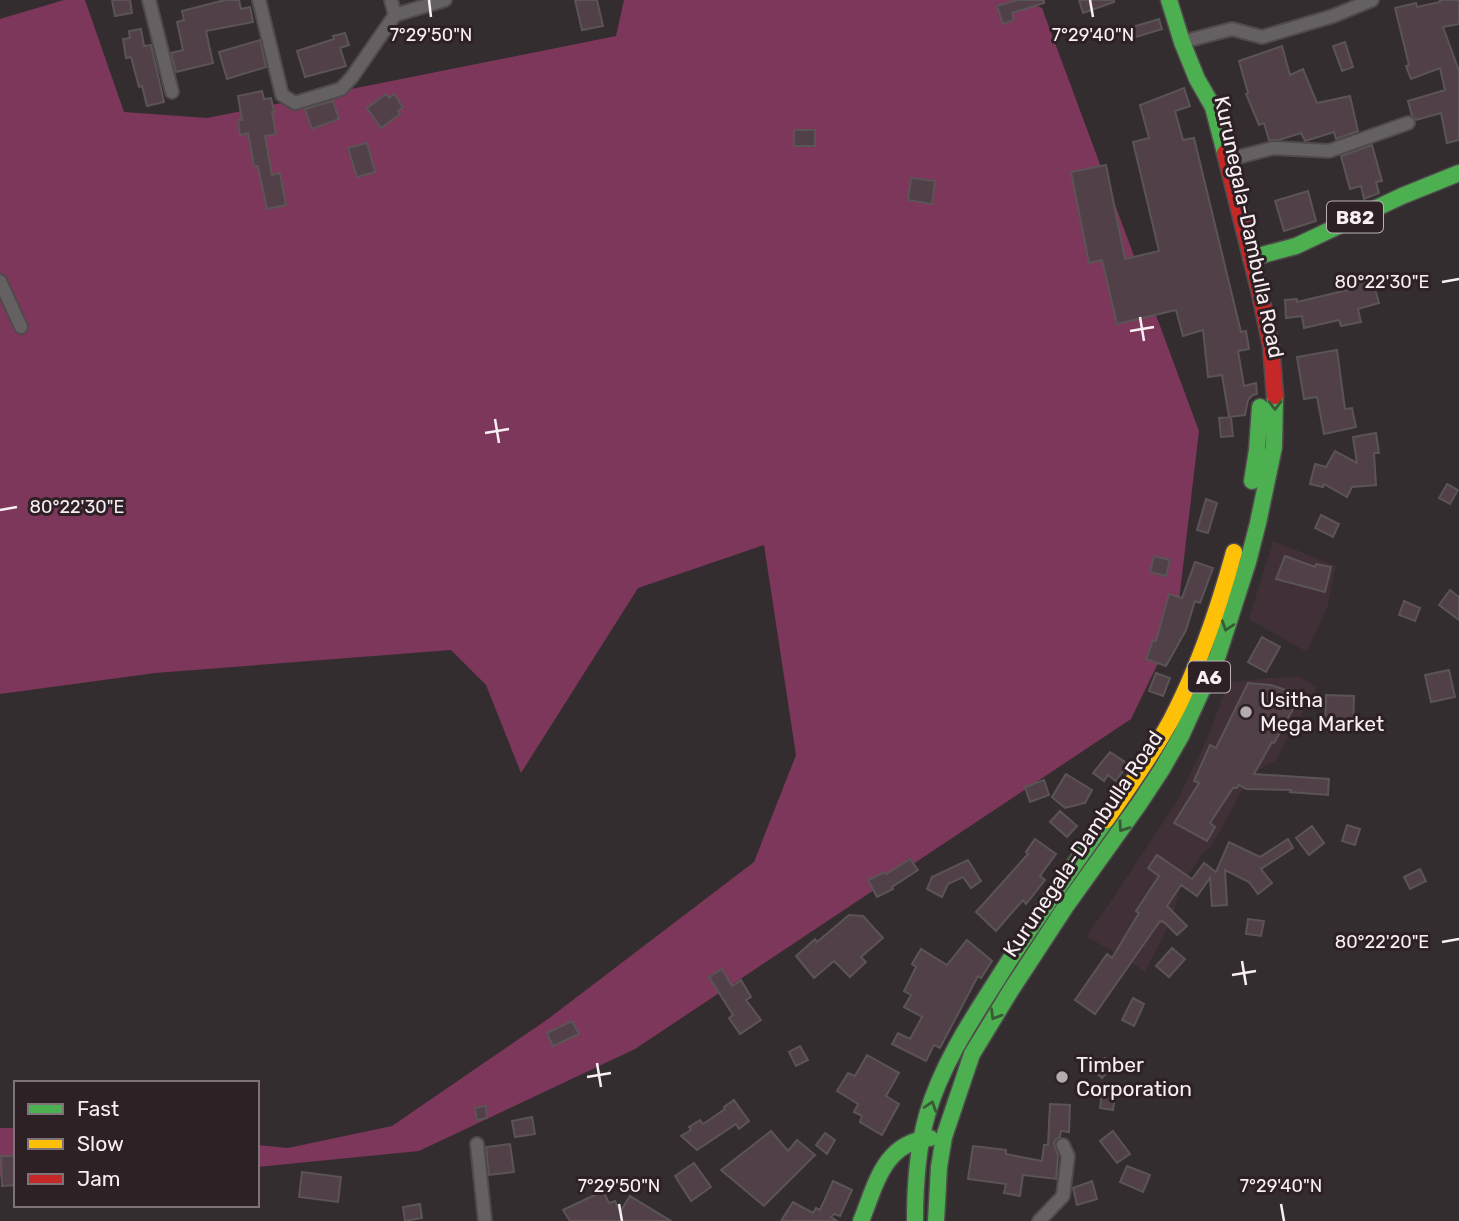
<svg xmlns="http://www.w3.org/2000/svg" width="1459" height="1221" viewBox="0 0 1459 1221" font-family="Rubik,sans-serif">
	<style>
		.built { fill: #413037 }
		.forest { fill: #7d375b }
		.building { fill: #524049; stroke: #5a5456; stroke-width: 2 }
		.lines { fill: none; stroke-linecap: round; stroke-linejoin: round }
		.street-casing { stroke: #504a4d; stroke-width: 16 }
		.fast-casing { stroke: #504a4d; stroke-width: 19 }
		.slow-casing { stroke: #504a4d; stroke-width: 19 }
		.jam-casing { stroke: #504a4d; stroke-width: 19 }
		.street { stroke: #656163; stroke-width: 12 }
		.fast { stroke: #4caf50; stroke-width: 16 }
		.slow { stroke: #ffc107; stroke-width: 16 }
		.jam { stroke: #c62828; stroke-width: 16 }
		.oneway { stroke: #395a37 }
		.ticks { fill: none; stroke: #f8eff3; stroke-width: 2.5 }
		.poi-dot { fill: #b3abaf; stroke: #2d2126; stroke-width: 2.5 }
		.labels { text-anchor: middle; stroke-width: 6; stroke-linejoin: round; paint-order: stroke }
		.shield { fill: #2d2126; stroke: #bbb1b6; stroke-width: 2 }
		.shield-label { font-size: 19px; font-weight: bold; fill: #f8eff3 }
		.street-label { font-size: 21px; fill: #f8eff3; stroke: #2d2126 }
		.poi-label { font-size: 21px; fill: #f8eff3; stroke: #2d2126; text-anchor: start }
		.ticks-label { font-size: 18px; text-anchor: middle; fill: #f8eff3; stroke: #2d2126; stroke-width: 6; stroke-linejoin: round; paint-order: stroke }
	</style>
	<rect width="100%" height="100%" fill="#342d30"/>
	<!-- built -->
	<path class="built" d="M1273,541L1336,566L1327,608L1307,652L1249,619Z
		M1300,677L1317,687L1275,761L1251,774L1211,847L1203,852L1180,888L1172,919L1145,972L1134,964L1086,936L1108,906L1177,801L1208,737L1228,683L1267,678Z"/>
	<!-- forest -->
	<path class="forest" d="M64,0H85L124,112L207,118L616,36L624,0H1024L1042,8L1199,431L1176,626L1131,719L635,1049L419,1151L257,1167V1145L288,1148L392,1126L548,1019L754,862L796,755L764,545L638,588L521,773L486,685L451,650L155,673L0,694V19Z
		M0,1128H16V1177H0Z"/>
	<!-- building -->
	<path class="building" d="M112,0H130L132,13L115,16Z
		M225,0H239L241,9L250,7L253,22L206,31L213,63L176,72L171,53L183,50L177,22L184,20L182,11Z
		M575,0H597L603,26L582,30Z
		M1017,0H1044V3L1012,13L1014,20L1003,24L997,6Z
		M1079,0H1114V2L1083,13Z
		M1440,0H1459V24L1443,27L1459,71V140L1447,143L1441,113L1416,120L1412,116L1408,101L1445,90L1440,68L1411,79L1406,66L1409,65L1395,8L1416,3L1417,7L1440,2Z
		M1159,19L1162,29L1129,39L1126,29Z
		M141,29L144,46L151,45L164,102L147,106L142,86L139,87L131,57L126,58L123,39L130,38L129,31Z
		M345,33L349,45L340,48L346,66L305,77L297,51L334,39L333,36Z
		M260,40L266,67L227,79L219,52Z
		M1345,42L1353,67L1342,71L1333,46Z
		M1282,46L1290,75L1303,69L1317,103L1350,96L1358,131L1336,139L1334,132L1305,141L1301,133L1279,140H1269L1264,123L1259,125L1246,94L1248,93L1239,61Z
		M1184,88L1190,106L1175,111L1183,140L1194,138L1241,332L1246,331L1249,349L1238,351L1244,386L1256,383L1257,394L1253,395L1248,400L1245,415L1229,417L1222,375L1208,377L1203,330L1183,336L1176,310L1117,324L1102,260L1089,263L1071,172L1106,165L1125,259L1159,251L1133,142L1149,138L1140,105Z
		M262,91L264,99L271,98L274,111L272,112L276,134L265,136L272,175L280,173L286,205L267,209L258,166H254L248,133L240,135L238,120H242L238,96Z
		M386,94L389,98L394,94L403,107L398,111L400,114L381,128L367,108Z
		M333,101L339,119L312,129L305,109Z
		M794,130H815V146H794Z
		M367,143L375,172L357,177L348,148Z
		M1372,145L1382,181L1376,182L1379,193L1364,199L1361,186L1350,189L1341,156Z
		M911,178L935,181L932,204L908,200Z
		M1308,191L1316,221L1284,231L1275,201Z
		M1371,275L1379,303L1358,309L1361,322L1341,326L1339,320L1304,328L1302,316L1286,318L1285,300L1297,299V302L1356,288L1354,279Z
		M1337,350L1345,409L1352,408L1356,427L1324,434L1317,397L1304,399L1297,357Z
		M1231,417L1233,436L1221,437L1219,418Z
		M1376,433L1379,453H1374L1376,485L1352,487L1347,497L1324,484L1323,487L1310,484L1315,464L1326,467L1335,451L1357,463L1353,437Z
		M1447,484L1458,490L1450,504L1439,498Z
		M1206,499L1217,503L1208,533L1197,530Z
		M1321,515L1339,524L1333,537L1315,528Z
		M1154,556L1170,560L1166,576L1150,572Z
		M1285,556L1315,567L1316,564L1331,567L1325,592L1276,579Z
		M1195,562L1213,568L1200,603L1195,601L1186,630L1166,666L1146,659L1153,640L1156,641L1169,594L1182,598Z
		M1450,590L1459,597V620L1439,605Z
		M1404,601L1420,608L1415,621L1399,615Z
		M1262,637L1280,647L1266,672L1248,662Z
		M1449,670L1455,697L1431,702L1425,675Z
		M1156,673L1170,678L1163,696L1149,691Z
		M1248,683L1271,685L1301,695L1274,743L1272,742L1254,774L1329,779L1328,795L1290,792L1291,790L1246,789L1239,785L1237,788H1233L1210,823L1215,827L1207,841L1174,823L1199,783L1194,781L1210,745L1216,748Z
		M1326,695L1354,696L1353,729L1325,728Z
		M1110,752L1128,764L1116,781L1108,775L1104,781L1093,773Z
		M1066,774L1092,790L1085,803L1065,808L1052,797Z
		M1044,780L1049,795L1030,802L1025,787Z
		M1060,811L1077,826L1067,837L1050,822Z
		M1347,825L1360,829L1355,845L1342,841Z
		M1312,826L1324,843L1309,855L1296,838Z
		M1035,839L1056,854L1040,876L1045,880L1026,904L1023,900L996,931L976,912L1028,854L1026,852Z
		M1288,839L1293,848L1261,869L1272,883L1258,894L1249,882L1225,870L1227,905L1212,906L1210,878L1197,896L1181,885L1167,906L1187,926L1177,935L1163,921L1162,922L1160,921L1095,1014L1075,1000L1107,954L1112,958L1139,913L1136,911L1159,876L1148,868L1157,855L1192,879L1204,863L1216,872L1229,842L1260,857Z
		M910,859L918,870L892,887L893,889L877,897L868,880L885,872L886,874Z
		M968,860L981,881L971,888L963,877L948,884L942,897L927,889L932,877Z
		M1420,869L1426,881L1410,889L1404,877Z
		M849,915L863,916L883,938L861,957L866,962L850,977L834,961L814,978L796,956L815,939L817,942Z
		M1248,919L1264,921L1261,936L1246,934Z
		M967,940L992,961L981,978L978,976L940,1048L934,1045L926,1061L892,1044L898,1033L910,1039L922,1017L904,1007L911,995L904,991L916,967L912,964L921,949L947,965Z
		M1172,948L1185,959L1169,977L1156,966Z
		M722,969L732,986L741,980L751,997L746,1000L761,1020L740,1034L729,1018L733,1015L709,977Z
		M1133,998L1144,1004L1134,1026L1122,1020Z
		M572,1021L579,1034L553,1046L547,1033Z
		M800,1046L808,1060L796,1066L789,1052Z
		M867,1055L899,1073L886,1096L899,1104L882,1135L860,1122L862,1116L854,1112L858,1104L837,1091L848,1073L855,1076Z
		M1105,1058L1113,1065L1102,1078L1094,1071Z
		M1102,1092L1115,1094L1113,1110L1100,1108Z
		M734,1100L749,1121L739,1129L736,1124L697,1150L681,1136L691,1130L689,1127L700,1120L703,1124L725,1109L724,1107Z
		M1050,1104L1070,1105L1069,1132L1061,1131L1060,1137L1056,1139L1054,1143L1058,1156L1056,1179L1023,1175L1020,1196L1004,1193L1006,1184L968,1179L973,1146L1006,1150V1154L1042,1161L1044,1145H1048Z
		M486,1106L487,1118L477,1120L475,1108Z
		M532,1117L535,1134L515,1137L512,1121Z
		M771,1131L788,1151L797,1140L815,1155L764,1206L721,1170Z
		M1113,1131L1130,1154L1117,1163L1100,1141Z
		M825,1133L835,1140L827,1154L816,1145Z
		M510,1144L514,1172L489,1175L486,1147Z
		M1,1156H16V1185L2,1186Z
		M694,1163L711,1187L691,1201L675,1176Z
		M1127,1166L1150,1175L1143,1192L1120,1182Z
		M302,1172L341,1177L338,1202L299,1197Z
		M833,1181L852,1190L840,1216L834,1214L831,1217L837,1221H781L793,1202L813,1213L816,1208L820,1210Z
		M1092,1181L1097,1199L1077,1205L1073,1188Z
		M603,1191L609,1203L615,1201L620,1212L630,1196L671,1221H570L563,1210Z
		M420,1204L422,1218L405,1221L403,1207Z"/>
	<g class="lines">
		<!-- street casing -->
		<g class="street-casing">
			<path id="street" d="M149,0L172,92
				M259,0L282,95L295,103L341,89L352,77L395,15
				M391,0L395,15L445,0
				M1182,42L1232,29L1262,37L1333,16L1372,0
				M1227,160L1273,148L1329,151L1408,123
				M0,281L21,327
				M477,1144L485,1221
				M1039,1221L1063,1196L1068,1156L1063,1145"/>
		</g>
		<!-- fast casing -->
		<g class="fast-casing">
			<path id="fast" d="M1169,0L1182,42L1197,79L1213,107L1225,153
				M1251,258L1296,246L1402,196L1459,173
				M1252,481L1257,450L1260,407
				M861,1221C876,1185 883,1143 930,1138
				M915,1221C915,1186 917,1150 927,1115C941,1067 968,1025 995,983C1030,927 1068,873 1106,820
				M936,1221L939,1167L944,1137L972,1054L1011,990L1066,906L1139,804L1162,769L1181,736L1218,655L1248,562L1258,523L1274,447L1275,396"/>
		</g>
		<!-- slow casing -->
		<g class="slow-casing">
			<path id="slow" d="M1106,820C1129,787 1152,755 1171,720C1199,667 1218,610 1234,552"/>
		</g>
		<!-- jam casing -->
		<g class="jam-casing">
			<path id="jam" d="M1225,153L1260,293L1271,346L1275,396"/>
		</g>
		<!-- street -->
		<use href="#street" class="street"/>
		<!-- fast -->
		<use href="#fast" class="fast"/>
		<!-- slow -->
		<use href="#slow" class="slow"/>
		<!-- jam -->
		<use href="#jam" class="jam"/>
	</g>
	<!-- one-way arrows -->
	<defs><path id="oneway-chevron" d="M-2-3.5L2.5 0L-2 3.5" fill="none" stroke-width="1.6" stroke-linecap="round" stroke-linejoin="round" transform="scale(1.75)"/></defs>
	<g class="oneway">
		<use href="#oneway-chevron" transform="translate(1275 405) rotate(90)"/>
		<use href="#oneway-chevron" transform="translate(1227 626) rotate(108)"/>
		<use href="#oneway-chevron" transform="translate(1123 827) rotate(125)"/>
		<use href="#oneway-chevron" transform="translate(995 1015) rotate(121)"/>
		<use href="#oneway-chevron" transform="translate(931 1106) rotate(-72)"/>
	</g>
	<!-- ticks -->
	<path class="ticks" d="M429,0L431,17M1090,0L1093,17M1442,282L1459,279M1140,317L1144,341M1130,331L1154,327M495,419L499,443M485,433L509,429M0,510L17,507M1442,942L1459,939M1242,961L1246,985M1232,975L1256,971M597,1063L601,1087M587,1077L611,1073M619,1204L622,1221M1281,1204L1284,1221"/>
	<!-- markers -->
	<g class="poi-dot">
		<circle cx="1246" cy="712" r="7"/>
		<circle cx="1062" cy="1077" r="7"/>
	</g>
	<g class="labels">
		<!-- shield labels -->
		<g class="shield">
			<rect x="1327" y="201.5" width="56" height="31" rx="5"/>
			<rect x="1188" y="661.5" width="42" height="31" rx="5"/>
		</g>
		<g class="shield-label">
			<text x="1355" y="224">B82</text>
			<text x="1209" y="684">A6</text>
		</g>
		<!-- street labels -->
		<g class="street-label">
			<text transform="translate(1249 227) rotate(78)" y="7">Kurunegala-Dambulla Road</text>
			<text transform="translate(1083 844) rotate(-56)" y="7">Kurunegala-Dambulla Road</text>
		</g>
		<!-- poi labels -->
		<g class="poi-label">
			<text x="1260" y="707">Usitha<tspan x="1260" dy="24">Mega Market</tspan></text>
			<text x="1076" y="1072">Timber<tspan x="1076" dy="24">Corporation</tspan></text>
		</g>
	</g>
	<g class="ticks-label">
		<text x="431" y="41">7°29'50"N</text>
		<text x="1093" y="41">7°29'40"N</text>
		<text x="1382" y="288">80°22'30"E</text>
		<text x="77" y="513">80°22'30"E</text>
		<text x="1382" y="948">80°22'20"E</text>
		<text x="619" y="1192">7°29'50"N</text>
		<text x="1281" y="1192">7°29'40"N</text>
	</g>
	<!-- legend -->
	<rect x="14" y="1081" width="245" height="126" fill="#2d2126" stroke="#7e7378" stroke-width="2"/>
	<rect x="28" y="1104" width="35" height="10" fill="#4caf50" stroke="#7e7378" stroke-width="2"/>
	<text x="77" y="1116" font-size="21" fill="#f8eff3">Fast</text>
	<rect x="28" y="1139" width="35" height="10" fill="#ffc107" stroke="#7e7378" stroke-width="2"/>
	<text x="77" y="1151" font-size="21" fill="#f8eff3">Slow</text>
	<rect x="28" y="1174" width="35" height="10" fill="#c62828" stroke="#7e7378" stroke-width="2"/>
	<text x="77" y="1186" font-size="21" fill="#f8eff3">Jam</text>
</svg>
